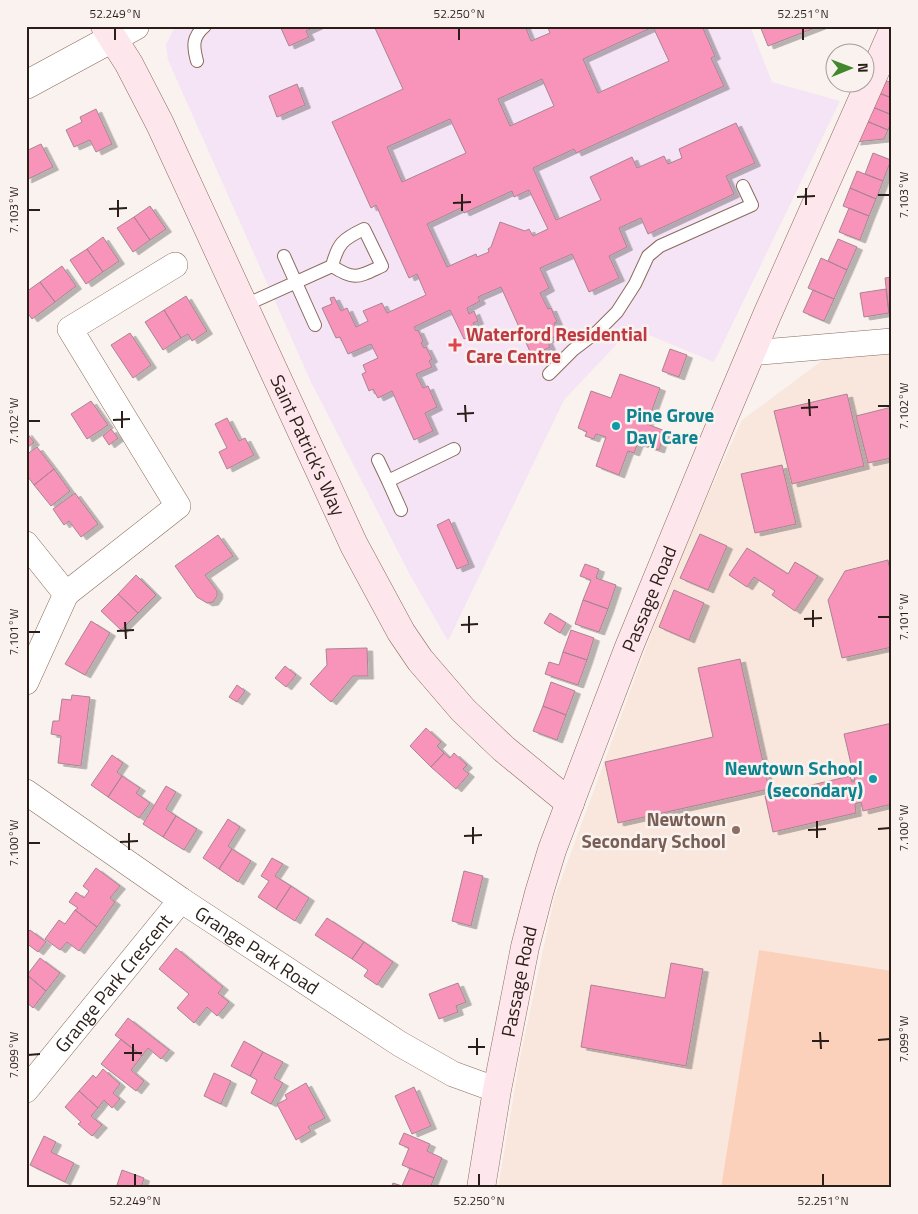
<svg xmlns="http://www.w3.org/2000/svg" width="918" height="1214" viewBox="0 0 918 1214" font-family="'Titillium Web',sans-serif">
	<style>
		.built { fill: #f9e7de }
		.medical { fill: #f5e4f6 }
		.green { fill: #fcd1bb }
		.building { fill: #f894ba; stroke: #a98491; fill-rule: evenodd; filter: url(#shadow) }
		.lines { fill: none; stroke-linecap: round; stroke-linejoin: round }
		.service-casing { stroke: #8b6b5b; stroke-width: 14 }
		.minor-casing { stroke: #8b6b5b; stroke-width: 26 }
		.tertiary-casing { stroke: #8b6b5b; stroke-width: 29 }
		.secondary-casing { stroke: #8b6b5b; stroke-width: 29 }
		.service { stroke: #fff; stroke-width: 12 }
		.minor { stroke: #fff; stroke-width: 25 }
		.tertiary { stroke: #fff; stroke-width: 28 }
		.secondary { stroke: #fee6ed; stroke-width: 28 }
		.ticks { fill: none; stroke: #2b1e18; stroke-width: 2 }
		.health-dot { fill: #e0444e; stroke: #faf2ef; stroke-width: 2 }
		.culture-dot { fill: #0f9aa8; stroke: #faf2ef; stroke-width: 2 }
		.education-dot { fill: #8d6e63; stroke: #faf2ef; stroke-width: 2 }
		.labels { text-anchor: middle; stroke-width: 5; stroke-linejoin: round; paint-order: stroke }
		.health-label { font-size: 19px; font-weight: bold; fill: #be3a42; stroke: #faf2ef; text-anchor: start }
		.culture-label { font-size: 19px; font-weight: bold; fill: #0d838f; stroke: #faf2ef; text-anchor: start }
		.street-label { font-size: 19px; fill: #2b1e18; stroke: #faf2ef }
		.education-label { font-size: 19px; font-weight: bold; fill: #785e54; stroke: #faf2ef; text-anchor: end }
		.neatline { fill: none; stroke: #2b1e18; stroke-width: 2 }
		.ticks-label { font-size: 12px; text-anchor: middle; fill: #2b1e18 }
	</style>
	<defs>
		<filter id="shadow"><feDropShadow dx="5.5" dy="3" stdDeviation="0" flood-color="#0004"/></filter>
	</defs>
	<rect width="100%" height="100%" fill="#faf2ef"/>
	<!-- built -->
	<path class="built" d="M892,351V1188H498L520,1058L554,899L676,566L742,420L827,357Z"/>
	<!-- medical -->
	<path class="medical" d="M175,26H750L772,82L840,101L714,362L632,328L564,400L448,641L410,575L311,382L168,60L166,45Z"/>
	<!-- green -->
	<path class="green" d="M759,950L892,971V1188H721Z"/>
	<!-- building -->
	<path class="building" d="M280,26H317L306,31L309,37L289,46Z
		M374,26H525L531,41L550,33L548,28L553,26H702L715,56L711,58L724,86L576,153L574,149L533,168L556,220L601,200L590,177L632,157L637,168L664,156L668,164L682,158L679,149L736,123L755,163L726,176L734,194L648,234L641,218L619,228L627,247L609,256L619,278L589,292L572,254L540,268L549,288L540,293L548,309L551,308L557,322L554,323L559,335L547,340L550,347L532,356L501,287L478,297L480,301L467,308L469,314L474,311L478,321L473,323L478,333L464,339L450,310L414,327L416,331L418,330L423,341L421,343L424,348L426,347L432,359L429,361L432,367L416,374L423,388L428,386L437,407L425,413L433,431L414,440L392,391L378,398L373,389L369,391L362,374L366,372L363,365L378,358L371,344L348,354L340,337L336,338L322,308L332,304L330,298L334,297L341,311L347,308L356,327L368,321L363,311L382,303L387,313L426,295L417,274L409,278L376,205L371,208L332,122L403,89ZM653,27L669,61L598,93L583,59ZM542,79L554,106L510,126L498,99ZM450,119L466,153L402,182L387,147ZM529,190L548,229L533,236L529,229L525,231L500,222L491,247L488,249L489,252L477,257L476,254L447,267L427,224L461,208L464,213L512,191L514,197Z
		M760,26H820L768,46Z
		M882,79L892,83V98L876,92Z
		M297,84L305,105L277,117L269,96Z
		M876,92L892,98V115L870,106Z
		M870,106L892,115V120L888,130L864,120Z
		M96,109L112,144L96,152L90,140L74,147L66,130L82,122L80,117Z
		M864,120L888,130L884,139L855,142Z
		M41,144L53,167L26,180V151Z
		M873,153L891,160L883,181L865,174Z
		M857,171L883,181L876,199L850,188Z
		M850,188L876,199L869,216L843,206Z
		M150,206L166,229L150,240L134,217Z
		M849,208L869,216L860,240L839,232Z
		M134,217L150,240L133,252L117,228Z
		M103,237L119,261L103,272L87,249Z
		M838,239L857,247L847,270L828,261Z
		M87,249L103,272L86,284L70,260Z
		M821,258L847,270L834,299L808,288Z
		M62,266L76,286L55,302L40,282Z
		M892,277V313H889L885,278Z
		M40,282L55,302L32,319L26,311V292Z
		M886,289L889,313L864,317L860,293Z
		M813,290L834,299L824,321L803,312Z
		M186,296L207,331L192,341L188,334L181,338L164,310Z
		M164,310L181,338L163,350L145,322Z
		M130,333L151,365L133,378L111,345Z
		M670,349L687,355L679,377L662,371Z
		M620,374L660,388L647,424L665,431L659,450L638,443L634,453L628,451L619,475L596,466L606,437L596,434L594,439L585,436L587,432L578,428L591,391L611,398Z
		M847,394L864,466L792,484L774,411Z
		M91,401L108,425L87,439L71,414Z
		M892,407V463L891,458L868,463L856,416Z
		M227,418L239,441L245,438L254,455L227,469L219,452L227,448L215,424Z
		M111,429L118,438L109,445L103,436Z
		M26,432L34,442L26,449Z
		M37,447L54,469L34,485L26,474V455Z
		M782,465L796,524L755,533L741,474Z
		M54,469L70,491L51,506L34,485Z
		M75,493L98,524L81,537L69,521L64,525L53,509Z
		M449,519L469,564L457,569L437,525Z
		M700,534L727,546L708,590L680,578Z
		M218,535L233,556L205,575L217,591V596L213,602L207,603L197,597L175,566Z
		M747,548L788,574L795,562L818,576L795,611L772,595L775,591L754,577L747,587L729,575Z
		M888,560L889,566H892V647L842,658L828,600L845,571Z
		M585,564L599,569L596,578L616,585L608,609L583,600L591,580L580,576Z
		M136,575L156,595L138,613L118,594Z
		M674,590L704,603L689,640L659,627Z
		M118,594L138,613L121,630L101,611Z
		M583,600L608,609L599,632L575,624Z
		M550,613L566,623L560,633L544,623Z
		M91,621L110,633L85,675L65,664Z
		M571,630L594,638L587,660L563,652Z
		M367,648L368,676H353L331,702L310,684L327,665L326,649Z
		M563,652L587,660L578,685L545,674L549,662L559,665Z
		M740,659L769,789L618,823L605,762L713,737L698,668Z
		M285,666L296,675L286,687L275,678Z
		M551,682L575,691L566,715L543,706Z
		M237,685L245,691L237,702L229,697Z
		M72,695L90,697L81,766L58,763L61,736L51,734L53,721H59L62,699L71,700Z
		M543,706L566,715L557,740L533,731Z
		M892,723V804L863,811L861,802L855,804L856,813L773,832L765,796L850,776L852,782L855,781L844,734Z
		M426,728L441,742L437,746L444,753L431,767L410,746Z
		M444,753L450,758L454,753L467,765L463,769L469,774L456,789L431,767Z
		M112,755L123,763L117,772L122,776L108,797L91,785Z
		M122,776L140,788L136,793L150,803L139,818L108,797Z
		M166,786L176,792L166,809L176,816L163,837L143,824Z
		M176,816L197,829L184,850L163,837Z
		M228,819L240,827L228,846L232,849L219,869L203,858Z
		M232,849L251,861L238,882L219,869Z
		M272,858L283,864L275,876L291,886L276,909L258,897L269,881L261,876Z
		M96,868L120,886L110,898L115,902L97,927L75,910L78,908L69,902L76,892L84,898L89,891L83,886Z
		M464,871L483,876L471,926L452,921Z
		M291,886L309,898L295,921L276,909Z
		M75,910L97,927L79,951L67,942L60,950L45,939L59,920L65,924Z
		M327,918L364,942L352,959L315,935Z
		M30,930L46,942L38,952L26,943V935Z
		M364,942L393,962L377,985L364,976L368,970L352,959Z
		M176,948L223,987L218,993L229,1002L217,1016L207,1007L194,1023L177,1008L189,994L159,969Z
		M40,958L60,973L46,991L27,975Z
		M671,963L703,969L686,1066L581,1047L591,985L665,998Z
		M26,974L46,991L33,1008L26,1002Z
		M458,983L466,1002L456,1006L458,1012L439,1019L429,994Z
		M128,1018L169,1050L161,1059L148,1048L142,1056L115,1035Z
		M121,1039L142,1056L131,1070L144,1081L136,1091L101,1064Z
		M244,1041L263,1052L250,1076L231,1066Z
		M263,1052L283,1062L274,1078L283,1083L271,1104L251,1093L257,1080L250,1076Z
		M103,1069L120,1084L113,1093L120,1099L112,1108L104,1100L98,1108L79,1091L93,1075L96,1078Z
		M214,1073L231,1081L221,1104L204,1096Z
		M306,1083L325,1118L308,1127L311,1131L296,1140L277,1104L287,1099L285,1095Z
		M414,1087L431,1126L412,1134L395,1096Z
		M79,1091L98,1108L91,1116L102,1125L92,1136L78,1124L81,1122L65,1107Z
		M404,1133L430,1144L427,1151L442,1158L434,1178L402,1165L409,1148L399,1144Z
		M44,1136L56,1142L51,1152L74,1163L65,1182L30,1165Z
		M410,1168L434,1178L430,1188H391L393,1183L402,1186Z
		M122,1170L144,1178L141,1188H116Z"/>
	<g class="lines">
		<!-- service casing -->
		<g class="service-casing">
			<path id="service" d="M197,61C193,46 192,37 205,26
				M284,256L315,325
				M243,306L332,266C338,243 343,239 364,229L382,266C358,277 355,281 332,266
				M549,374L573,350L598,331L617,312L635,284L648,256L660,246L752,205L743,186
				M378,460L388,481L454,449
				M388,481L401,510"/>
		</g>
		<!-- minor casing -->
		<g class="minor-casing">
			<g id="minor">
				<path d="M750,353L892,341"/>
				<path d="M26,544L66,594L26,682"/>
				<path d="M66,594L178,506L70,329L175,265"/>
				<path id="s1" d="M26,792L181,900L400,1044L453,1074L497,1090"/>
				<path id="s2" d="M26,1090L181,900"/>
			</g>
		</g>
		<!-- tertiary casing -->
		<g class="tertiary-casing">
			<path id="tertiary" d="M26,85L135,26"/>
		</g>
		<!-- secondary casing -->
		<g class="secondary-casing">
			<g id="secondary">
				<path id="s3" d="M105,26L129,64L160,124L354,545L401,632L420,660L463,710L504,749L570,803"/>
				<path id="s4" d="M481,1188L497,1090L525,947L539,893L552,850L629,647L718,431L767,315L892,33"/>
			</g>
		</g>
		<!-- service -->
		<use href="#service" class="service"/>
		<!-- minor -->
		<use href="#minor" class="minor"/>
		<!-- tertiary -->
		<use href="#tertiary" class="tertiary"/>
		<!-- secondary -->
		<use href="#secondary" class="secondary"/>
	</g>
	<!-- ticks -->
	<path class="ticks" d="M115,28V40M459,28V40M803,28V40M806,188V205M462,194V211M878,195H890M797,197L815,196M118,200V217M453,203L471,202M109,209L127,208M28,210H40M809,399L810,416M465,405L466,422M878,406H890M801,408L818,407M122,411V428M457,414L474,413M113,420L130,419M28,421H40M813,610V627M469,616V633M878,617H890M804,619L822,618M125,622L126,639M461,625L478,624M117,631L134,630M28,632H40M817,821V838M473,827V844M878,829L890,828M808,830L826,829M129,833V850M464,836L482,835M120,842L138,841M28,843H40M820,1032L821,1049M477,1038V1055M878,1040L890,1039M812,1041H829M133,1044V1061M468,1047H485M124,1053H142M28,1055L40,1054M135,1174V1186M479,1174V1186M823,1174V1186"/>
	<!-- markers -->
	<path class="health-dot" d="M452.5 337.5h5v5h5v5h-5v5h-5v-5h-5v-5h5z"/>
	<g class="culture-dot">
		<circle cx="616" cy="426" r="5"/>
		<circle cx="873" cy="779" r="5"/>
	</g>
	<circle class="education-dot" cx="736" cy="830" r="5"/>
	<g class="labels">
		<!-- health labels -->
		<g class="health-label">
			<text x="466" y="341">Waterford Residential<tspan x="466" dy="22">Care Centre</tspan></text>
		</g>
		<!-- culture labels -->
		<g class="culture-label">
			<text x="626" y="422">Pine Grove<tspan x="626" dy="22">Day Care</tspan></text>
			<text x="863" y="775" text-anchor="end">Newtown School<tspan x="863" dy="22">(secondary)</tspan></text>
		</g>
		<!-- street labels -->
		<g class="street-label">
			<text dy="7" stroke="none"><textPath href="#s3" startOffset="466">Saint Patrick's Way</textPath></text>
			<text dy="7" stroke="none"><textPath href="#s4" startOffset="615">Passage Road</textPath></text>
			<text dy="7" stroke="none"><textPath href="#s1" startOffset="280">Grange Park Road</textPath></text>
			<text dy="7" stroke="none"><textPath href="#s4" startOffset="210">Passage Road</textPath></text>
			<text dy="7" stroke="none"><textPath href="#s2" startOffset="138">Grange Park Crescent</textPath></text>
		</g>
		<!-- education labels -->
		<g class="education-label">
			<text x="726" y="826">Newtown<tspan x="726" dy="22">Secondary School</tspan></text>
		</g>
	</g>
	<!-- border -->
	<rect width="918" height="1214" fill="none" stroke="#faf2ef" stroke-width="55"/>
	<!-- north arrow -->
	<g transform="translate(850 68) rotate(89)"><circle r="24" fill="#faf2ef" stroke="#a79d99"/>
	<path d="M0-4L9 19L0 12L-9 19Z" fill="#41872c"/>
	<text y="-8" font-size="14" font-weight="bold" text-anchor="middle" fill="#2b1e18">N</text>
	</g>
	<rect x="28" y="28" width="862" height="1158" class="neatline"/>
	<g class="ticks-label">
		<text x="115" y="18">52.249°N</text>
		<text x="459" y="18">52.250°N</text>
		<text x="803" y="18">52.251°N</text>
		<text transform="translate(904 195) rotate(-90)" y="4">7.103°W</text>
		<text transform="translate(14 210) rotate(-90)" y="4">7.103°W</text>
		<text transform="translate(904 406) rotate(-90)" y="4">7.102°W</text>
		<text transform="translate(14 421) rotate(-90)" y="4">7.102°W</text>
		<text transform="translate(904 617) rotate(-90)" y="4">7.101°W</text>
		<text transform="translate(14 632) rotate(-90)" y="4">7.101°W</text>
		<text transform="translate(904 828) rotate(-90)" y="4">7.100°W</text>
		<text transform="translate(14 843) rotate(-90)" y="4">7.100°W</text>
		<text transform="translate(904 1039) rotate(-90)" y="4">7.099°W</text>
		<text transform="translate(14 1055) rotate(-90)" y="4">7.099°W</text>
		<text x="135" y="1205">52.249°N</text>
		<text x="479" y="1205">52.250°N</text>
		<text x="823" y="1205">52.251°N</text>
	</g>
</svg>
